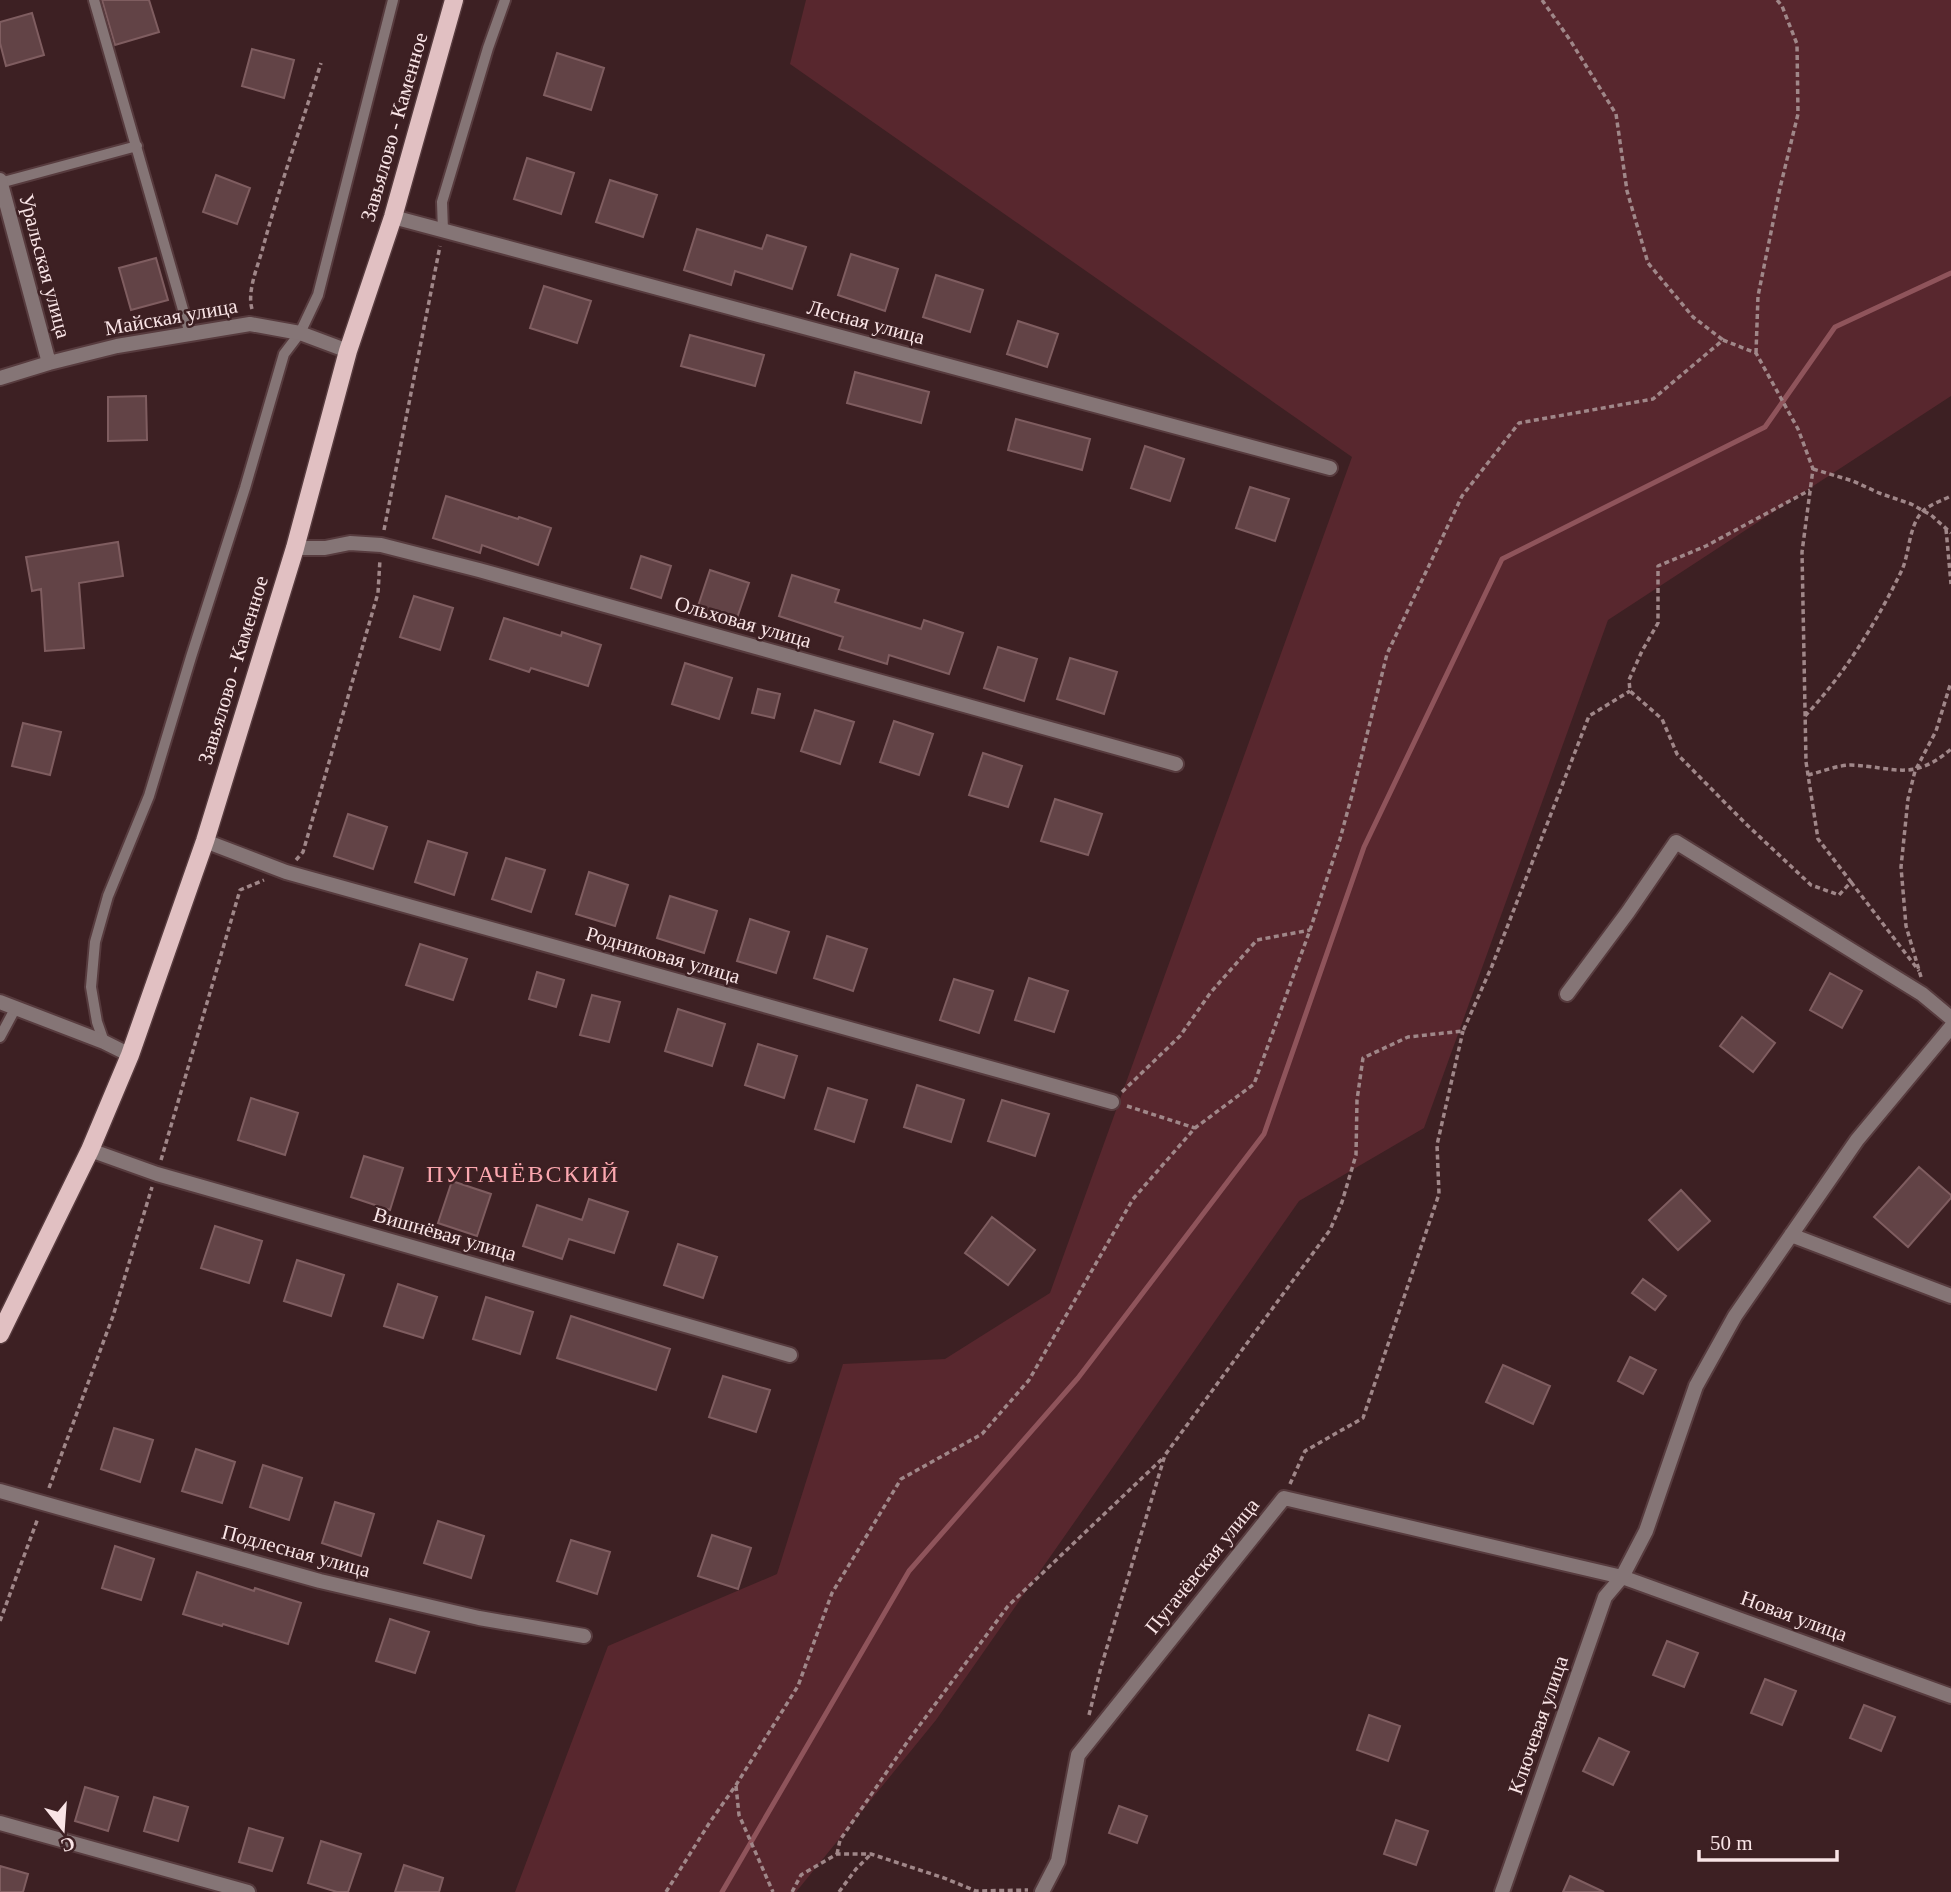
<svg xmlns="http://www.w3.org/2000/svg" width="1951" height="1892" viewBox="0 0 1951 1892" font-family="Georgia,serif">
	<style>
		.green { fill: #58272e }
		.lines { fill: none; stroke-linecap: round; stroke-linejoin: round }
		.stream { stroke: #8f545b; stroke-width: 5 }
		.building { fill: #624346; stroke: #7f5d60; stroke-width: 2 }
		.service-casing { stroke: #573b3e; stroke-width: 14 }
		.minor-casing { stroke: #573b3e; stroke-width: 18 }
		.primary-casing { stroke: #573b3e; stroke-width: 21 }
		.path { stroke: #a08789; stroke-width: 3.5; stroke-dasharray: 5 3.5; stroke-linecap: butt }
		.service { stroke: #857576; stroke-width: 10 }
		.minor { stroke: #857576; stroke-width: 14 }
		.primary { stroke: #e1c0c2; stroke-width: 18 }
		.labels { text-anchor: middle; stroke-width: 5; stroke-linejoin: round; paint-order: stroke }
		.street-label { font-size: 21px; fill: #f9e4e6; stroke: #3d2023 }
		.quarter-label { font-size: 24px; letter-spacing: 2px; fill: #fba7af; stroke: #3d2023 }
	</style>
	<rect width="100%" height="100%" fill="#3d2023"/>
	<!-- green -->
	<path class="green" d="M806,0H1951V396L1608,620L1424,1128L1299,1201L936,1720L796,1892H515L608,1646L777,1574L843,1364L945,1359L1050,1293L1352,457L790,64Z"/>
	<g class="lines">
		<!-- stream -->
		<path class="stream" d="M722,1892L909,1571L1078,1378L1264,1134L1364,847L1502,559L1765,427L1835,327L1951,273"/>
	</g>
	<!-- building -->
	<path class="building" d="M102,0H149L159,32L115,45Z
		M32,13L44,55L6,66L0,43V22Z
		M252,49L294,60L284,98L242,86Z
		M557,53L604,68L591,110L544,95Z
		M527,158L574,173L561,214L514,199Z
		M216,175L250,188L237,224L203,212Z
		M610,180L657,195L643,237L596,222Z
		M697,229L762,249L767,235L806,247L792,289L735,271L731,285L684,270Z
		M851,254L898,269L885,311L838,295Z
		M156,258L168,300L131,310L119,268Z
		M936,275L983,290L970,332L923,317Z
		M544,286L591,301L577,343L530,328Z
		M1018,321L1058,334L1047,367L1007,354Z
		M690,335L764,355L755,386L681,366Z
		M855,372L929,392L921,423L847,403Z
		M146,396L147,440L108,441V397Z
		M1016,419L1090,439L1082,470L1008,450Z
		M1145,446L1184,459L1170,501L1131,488Z
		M1250,487L1289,499L1275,541L1236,528Z
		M446,496L518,519L519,517L551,528L538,565L482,545L480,553L433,538Z
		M118,542L123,576L79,583L84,648L45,651L41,589L32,591L26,557Z
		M641,556L671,566L661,598L631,588Z
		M710,570L749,583L735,624L696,612Z
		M792,575L839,590L835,602L921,629L924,620L963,633L949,674L889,655L887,664L839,649L843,637L779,616Z
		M414,596L453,608L440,650L400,637Z
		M504,618L561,636L562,632L601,645L588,686L531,668L529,672L490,659Z
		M998,647L1037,659L1024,701L984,688Z
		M1070,658L1117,672L1104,714L1057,699Z
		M685,663L732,678L719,719L672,704Z
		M758,689L780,694L774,718L752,713Z
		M815,710L854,722L840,764L801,751Z
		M894,721L933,734L919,775L880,762Z
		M23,723L61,732L50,775L12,766Z
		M983,753L1022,766L1008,807L969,795Z
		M1055,799L1102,814L1088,855L1041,841Z
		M348,814L387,827L373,869L334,856Z
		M428,841L467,853L454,895L415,882Z
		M506,858L545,870L531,912L492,899Z
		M589,872L628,885L615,926L576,914Z
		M670,896L717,911L704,953L657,938Z
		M750,919L789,932L776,973L737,961Z
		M827,936L867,949L853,991L814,978Z
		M420,944L467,959L453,1000L406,985Z
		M537,972L564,980L556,1007L529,999Z
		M1830,973L1862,991L1842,1028L1810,1010Z
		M1029,978L1068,991L1054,1032L1015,1020Z
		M954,979L993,991L979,1033L940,1020Z
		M592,995L620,1002L609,1042L580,1035Z
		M678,1009L725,1024L712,1066L665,1051Z
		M1742,1017L1775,1043L1753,1072L1720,1046Z
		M758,1044L797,1056L784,1098L745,1085Z
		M917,1085L964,1100L951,1142L904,1127Z
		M828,1088L867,1100L854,1142L815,1129Z
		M251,1098L298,1113L285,1155L238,1140Z
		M1002,1100L1049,1114L1035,1156L988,1141Z
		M364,1156L403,1168L390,1210L351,1197Z
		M1919,1167L1951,1195V1198L1908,1247L1874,1217Z
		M452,1181L491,1194L477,1236L438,1223Z
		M1681,1190L1710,1221L1678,1250L1649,1220Z
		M589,1199L628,1212L614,1253L569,1239L562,1259L523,1246L537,1205L582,1220Z
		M992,1217L1035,1250L1008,1285L965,1253Z
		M215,1226L262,1241L249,1283L201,1268Z
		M678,1244L717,1257L703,1298L664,1285Z
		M297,1260L344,1275L331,1316L284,1301Z
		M1643,1279L1666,1296L1655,1310L1632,1293Z
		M398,1284L437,1297L423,1338L384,1326Z
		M486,1297L533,1312L520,1354L473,1339Z
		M571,1316L670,1349L656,1390L557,1358Z
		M1630,1357L1656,1370L1643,1394L1618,1381Z
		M1503,1365L1550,1386L1533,1424L1486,1402Z
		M723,1376L770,1390L756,1432L709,1417Z
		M114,1428L153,1440L140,1482L101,1469Z
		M196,1449L235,1462L222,1503L182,1491Z
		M263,1465L302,1478L289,1520L250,1507Z
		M335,1502L374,1514L361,1556L322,1543Z
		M438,1521L484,1536L471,1578L424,1563Z
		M712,1535L751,1548L738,1589L698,1576Z
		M571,1540L610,1552L597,1594L557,1581Z
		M115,1546L154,1559L141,1600L102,1588Z
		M197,1572L254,1591L255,1588L301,1603L288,1644L223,1624L222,1626L183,1614Z
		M390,1619L429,1632L415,1673L376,1661Z
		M1667,1641L1698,1653L1684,1687L1653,1675Z
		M1765,1679L1796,1691L1782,1725L1751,1713Z
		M1864,1705L1895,1717L1881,1751L1850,1738Z
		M1369,1715L1400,1726L1388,1761L1357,1750Z
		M1599,1738L1629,1752L1613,1785L1583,1771Z
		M85,1787L118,1797L108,1831L75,1821Z
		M154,1797L188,1807L178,1841L144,1831Z
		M1119,1806L1147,1816L1137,1843L1109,1833Z
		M1396,1820L1428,1831L1416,1865L1384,1854Z
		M249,1828L283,1838L272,1871L239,1862Z
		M321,1841L361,1854L348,1892H337L308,1883Z
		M404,1865L443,1878L439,1892H395Z
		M0,1866L28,1874L23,1892H0Z
		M1570,1876L1604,1892H1563Z"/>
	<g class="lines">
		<!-- service casing -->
		<g class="service-casing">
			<path id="service" d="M94,0L190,334
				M0,183L137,146
				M443,231L442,202L488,48L505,0
				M0,1037L15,1009
				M104,1042L97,1022L91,987L95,942L108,896L149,796L191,657L245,488L284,354L300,333L318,295L393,0"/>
		</g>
		<!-- minor casing -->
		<g class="minor-casing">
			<path id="minor" d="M0,180L49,363
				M393,217L1330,468
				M0,378L49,363L117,346L250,324L300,333L348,351
				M295,548H325L350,543L381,545L479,570L1176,764
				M205,841L286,872L1112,1102
				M1567,994L1628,912L1676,842L1922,994L1951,1018
				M0,1002L104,1042L130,1055
				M90,1150L157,1174L790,1355
				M1791,1235L1951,1296
				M0,1491L320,1581L479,1618L584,1636
				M0,1823L248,1892
				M1042,1892L1058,1861L1078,1755L1284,1498L1622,1577L1951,1696
				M1502,1892L1605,1597L1622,1577L1646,1531L1696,1386L1735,1316L1857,1140L1951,1027"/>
		</g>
		<!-- primary casing -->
		<g class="primary-casing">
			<path id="primary" d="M0,1334L90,1150L130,1055L205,841L295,548L348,351L393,217L454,0"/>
		</g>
		<!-- path -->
		<path class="path" d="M1542,0L1570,40L1616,114L1627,191L1648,263L1693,317L1723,340
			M252,309C247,292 257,268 262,251C279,188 301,126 321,63
			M1756,353L1758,296L1780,188L1798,114L1797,44L1782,6L1777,0
			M1813,469L1853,481L1879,493L1911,504L1931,515L1951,533
			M1946,529L1951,584
			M384,530L440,246
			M1805,716C1844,675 1876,623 1901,572C1910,554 1908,526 1923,511C1929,505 1943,500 1951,496
			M1808,775C1821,772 1838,765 1851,765C1895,767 1913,782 1951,749
			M296,860L303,852L378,593L380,559
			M1851,882L1919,971
			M1921,977L1906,926L1901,867L1908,799L1915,771L1936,731L1951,682
			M1122,1092L1180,1036L1211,992L1257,940L1310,930
			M1127,1106L1195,1128
			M161,1160L240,890L264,880
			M1290,1484L1305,1451L1363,1418L1439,1194L1437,1145L1463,1031
			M49,1488L113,1316L152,1187
			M0,1621L38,1518
			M1089,1715L1101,1667L1165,1455L1330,1230L1342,1202L1356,1155L1357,1100L1363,1058L1408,1037L1463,1031L1492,966L1589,716L1630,691
			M736,1786L739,1815L773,1892
			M837,1854L840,1840L908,1741L1008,1606L1164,1457
			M666,1892L710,1822L736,1785L798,1686L832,1593L901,1479L982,1434L1029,1380L1133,1199L1195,1128L1254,1084L1310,930L1340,839L1352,795L1387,654L1462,496L1519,423L1653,399L1723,340L1756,353L1798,429L1813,469L1802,552L1806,762L1818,839L1851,882L1839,895L1811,885L1746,824L1677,754L1662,719L1630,691L1629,680L1642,651L1658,623V566L1706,546L1810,490
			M792,1892L801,1875L837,1854H871L944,1878L976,1891L1028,1890
			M839,1892L856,1869L870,1855"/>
		<!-- service -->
		<use href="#service" class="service"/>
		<!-- minor -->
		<use href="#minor" class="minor"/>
		<!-- primary -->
		<use href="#primary" class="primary"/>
	</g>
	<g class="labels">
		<!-- street labels -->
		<g class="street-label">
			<text transform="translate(394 127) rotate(-74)" y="7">Завьялово - Каменное</text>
			<text transform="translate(45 266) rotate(75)" y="7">Уральская улица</text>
			<text transform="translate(171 317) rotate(-10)" y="7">Майская улица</text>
			<text transform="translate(866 322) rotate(15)" y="7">Лесная улица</text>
			<text transform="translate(743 622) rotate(16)" y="7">Ольховая улица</text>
			<text transform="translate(233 670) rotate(-73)" y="7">Завьялово - Каменное</text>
			<text transform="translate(663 955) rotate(16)" y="7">Родниковая улица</text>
			<text transform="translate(445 1234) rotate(16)" y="7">Вишнёвая улица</text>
			<text transform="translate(296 1551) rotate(15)" y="7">Подлесная улица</text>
			<text transform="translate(1202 1566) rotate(-51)" y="7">Пугачёвская улица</text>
			<text transform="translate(1794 1616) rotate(20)" y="7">Новая улица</text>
			<text transform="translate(1538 1725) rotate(-71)" y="7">Ключевая улица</text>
		</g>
		<!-- quarter labels -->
		<g class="quarter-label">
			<text x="523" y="1182">ПУГАЧЁВСКИЙ</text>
		</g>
	</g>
	<!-- north arrow -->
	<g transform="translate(63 1829) rotate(163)" stroke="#3d2023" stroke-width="5" paint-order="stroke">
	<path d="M0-5L12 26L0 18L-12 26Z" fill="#f9e4e6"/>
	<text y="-10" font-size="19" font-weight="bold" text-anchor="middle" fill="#f9e4e6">С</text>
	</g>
	<!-- scale -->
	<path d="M1699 1850v10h138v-10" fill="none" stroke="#f9e4e6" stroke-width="3.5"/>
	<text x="1710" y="1850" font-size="21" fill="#f9e4e6" stroke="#3d2023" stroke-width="5" paint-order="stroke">50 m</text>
</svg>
